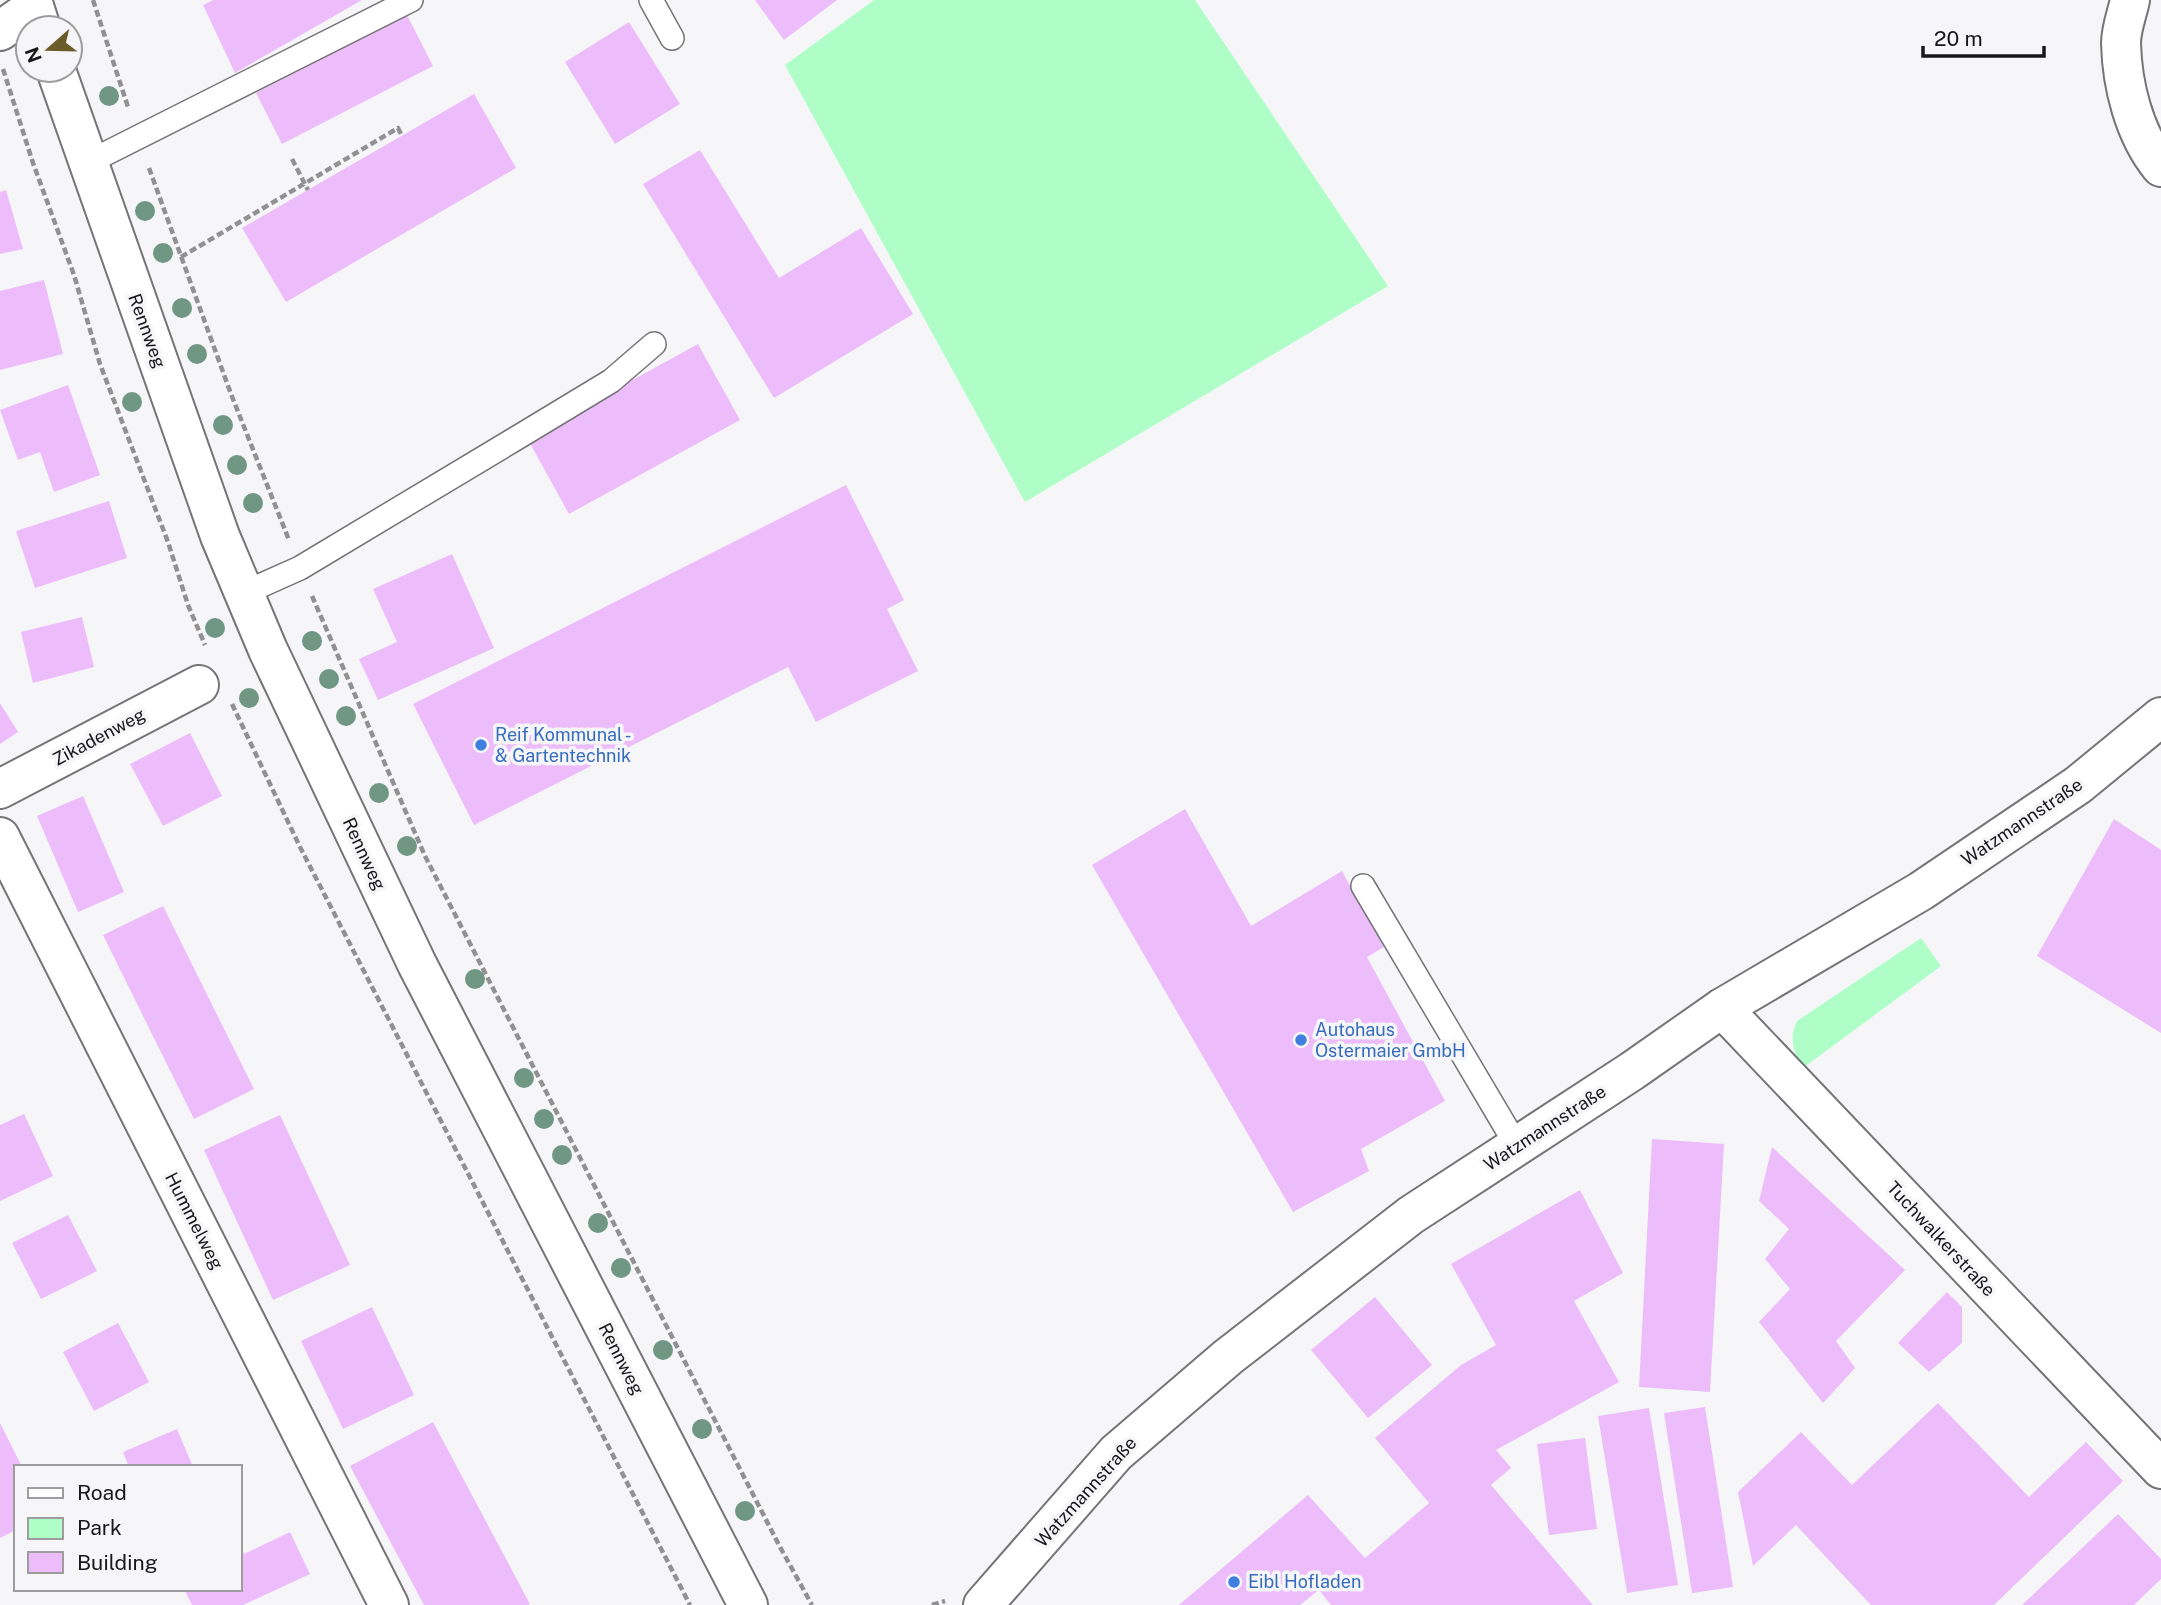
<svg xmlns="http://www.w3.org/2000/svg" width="2161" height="1605" viewBox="0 0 2161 1605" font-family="'Public Sans',sans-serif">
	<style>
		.green { fill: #affec8 }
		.building { fill: #edbdfb }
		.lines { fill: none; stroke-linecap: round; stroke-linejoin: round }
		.service-casing { stroke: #757577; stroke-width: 26 }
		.minor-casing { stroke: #757577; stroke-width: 42 }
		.tertiary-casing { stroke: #757577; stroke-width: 42 }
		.secondary-casing { stroke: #757577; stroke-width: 42 }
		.path { stroke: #919192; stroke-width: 4.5; stroke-dasharray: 7 3.5; stroke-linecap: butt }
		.service { stroke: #fff; stroke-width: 23 }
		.minor { stroke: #fff; stroke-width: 38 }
		.tertiary { stroke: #fff; stroke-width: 38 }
		.secondary { stroke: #fff; stroke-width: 38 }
		.tree { fill: #6f9784 }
		.shop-dot { fill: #3f7fe0; stroke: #f6f6f8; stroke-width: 2.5 }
		.labels { text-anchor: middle; stroke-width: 7; stroke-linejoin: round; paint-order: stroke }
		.street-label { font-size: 18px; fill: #171718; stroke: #f6f6f8 }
		.shop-label { font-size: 18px; fill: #366cbe; stroke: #f6f6f8; text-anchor: start }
	</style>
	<rect width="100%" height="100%" fill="#f6f6f8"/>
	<!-- green -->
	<path class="green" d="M874,0H1195L1388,286L1025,502L785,65Z
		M1921,938L1941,966L1803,1068C1793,1053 1789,1037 1797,1021Z"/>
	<!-- building -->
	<path class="building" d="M213,0H362L235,73L203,5Z
		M755,0H837L784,40Z
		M407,15L433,66L282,144L256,93Z
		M629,22L680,104L615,144L565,62Z
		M474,94L516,168L286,302L242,228Z
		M700,150L779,278L861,228L913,314L774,398L643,184Z
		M6,190L23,249L0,254V192Z
		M44,280L63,354L0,370V291Z
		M698,344L740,420L569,514L527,438Z
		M68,385L100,475L54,492L40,452L18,460L0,410Z
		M846,485L904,600L887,609L918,671L816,722L788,667L474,825L413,704Z
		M109,501L127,558L35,588L16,531Z
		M452,554L494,648L378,700L359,659L397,642L373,589Z
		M82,617L94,667L33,683L21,632Z
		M0,703L18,732L0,744Z
		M190,733L222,796L163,826L130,764Z
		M83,796L124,892L78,912L37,816Z
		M1185,809L1251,926L1342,871L1384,947L1367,957L1445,1101L1361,1149L1369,1171L1293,1212L1092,865Z
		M2114,819L2161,850V1033L2037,956Z
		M163,906L254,1089L194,1119L103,935Z
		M24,1114L53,1176L0,1201V1125Z
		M280,1115L350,1265L273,1300L204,1150Z
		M1652,1139L1724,1144L1710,1392L1639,1387Z
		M1772,1147L1905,1270L1836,1341L1855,1368L1823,1403L1759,1322L1790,1289L1765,1259L1789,1229L1759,1201Z
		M1580,1190L1623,1273L1574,1301L1619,1382L1496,1450L1511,1468L1491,1485L1593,1605H1331L1319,1590L1300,1605H1179L1308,1495L1365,1558L1429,1503L1375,1438L1461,1365L1496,1345L1451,1264Z
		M68,1215L97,1271L41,1299L12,1243Z
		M1947,1292L1962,1307V1343L1929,1372L1898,1343Z
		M1375,1297L1432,1365L1368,1418L1311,1350Z
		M372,1307L414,1395L343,1429L301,1341Z
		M118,1323L149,1382L94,1411L63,1352Z
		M1938,1403L2029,1497L2086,1442L2123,1481L1994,1605H1871L1796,1525L1753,1566L1738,1492L1801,1432L1852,1485Z
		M1705,1407L1733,1587L1692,1593L1664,1413Z
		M1649,1408L1678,1585L1627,1593L1598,1416Z
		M433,1422L530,1604L527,1605H424L350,1466Z
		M0,1423L22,1467H16V1530L0,1538Z
		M177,1429L193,1467H129L123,1452Z
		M1585,1438L1597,1529L1549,1535L1537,1444Z
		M2118,1514L2161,1559V1579L2134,1605H2022Z
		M290,1532L310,1574L243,1605H192L184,1589H240V1545L244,1554Z"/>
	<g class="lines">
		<!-- service casing -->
		<g class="service-casing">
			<path id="service" d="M651,0L672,38
				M87,163L411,0
				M244,593L300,568L515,439L611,381L654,344
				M1363,886L1517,1146"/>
		</g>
		<!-- minor casing -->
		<g class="minor-casing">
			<path id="minor" d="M2130,0C2127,14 2121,29 2121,43C2122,85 2134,134 2161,167
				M0,31L34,7
				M0,789L199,685
				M0,837L389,1605
				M1722,1008L2161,1469"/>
		</g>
		<!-- tertiary casing -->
		<g class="tertiary-casing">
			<path id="tertiary" d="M983,1605L1116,1453L1228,1357L1411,1215L1632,1071L1722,1008L1921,891L2078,785L2161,717"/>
		</g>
		<!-- secondary casing -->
		<g class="secondary-casing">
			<path id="secondary" d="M32,0L41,28
				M56,70L220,536L268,650L417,964L748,1605"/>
		</g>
		<!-- path -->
		<path class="path" d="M93,0L128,107
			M3,69L33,163L74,275L100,364L168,542L188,605L205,645
			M292,159L308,190
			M149,168L231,394L289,540
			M181,257L398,128L402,136
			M312,596L425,856L780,1547L812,1605
			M232,704L299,845L690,1605
			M932,1605L945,1601"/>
		<!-- service -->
		<use href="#service" class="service"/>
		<!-- minor -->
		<use href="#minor" class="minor"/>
		<!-- tertiary -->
		<use href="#tertiary" class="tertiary"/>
		<!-- secondary -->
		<use href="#secondary" class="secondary"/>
	</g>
	<!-- trees -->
	<g class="tree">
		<circle cx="109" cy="96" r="10"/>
		<circle cx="145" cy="211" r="10"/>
		<circle cx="163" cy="253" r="10"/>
		<circle cx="182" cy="308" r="10"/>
		<circle cx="197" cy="354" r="10"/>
		<circle cx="132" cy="402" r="10"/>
		<circle cx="223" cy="425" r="10"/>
		<circle cx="237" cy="465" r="10"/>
		<circle cx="253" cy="503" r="10"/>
		<circle cx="215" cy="628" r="10"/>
		<circle cx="312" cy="641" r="10"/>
		<circle cx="329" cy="679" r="10"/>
		<circle cx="249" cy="698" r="10"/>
		<circle cx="346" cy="716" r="10"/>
		<circle cx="379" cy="793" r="10"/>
		<circle cx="407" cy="846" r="10"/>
		<circle cx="475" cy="979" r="10"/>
		<circle cx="524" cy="1078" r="10"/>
		<circle cx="544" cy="1119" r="10"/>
		<circle cx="562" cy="1155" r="10"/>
		<circle cx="598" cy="1223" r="10"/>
		<circle cx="621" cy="1268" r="10"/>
		<circle cx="663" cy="1350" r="10"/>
		<circle cx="702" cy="1429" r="10"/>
		<circle cx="745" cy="1511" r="10"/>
	</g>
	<!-- markers -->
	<g class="shop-dot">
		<circle cx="481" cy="745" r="7"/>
		<circle cx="1301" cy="1040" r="7"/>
		<circle cx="1234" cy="1582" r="7"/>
	</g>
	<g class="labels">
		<!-- street labels -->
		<g class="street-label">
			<text transform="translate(147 331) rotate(70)" y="6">Rennweg</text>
			<text transform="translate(99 737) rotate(-28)" y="6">Zikadenweg</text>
			<text transform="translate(2022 822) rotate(-34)" y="6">Watzmannstraße</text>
			<text transform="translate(364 854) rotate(65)" y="6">Rennweg</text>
			<text transform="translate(1545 1128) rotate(-33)" y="6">Watzmannstraße</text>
			<text transform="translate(194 1221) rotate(63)" y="6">Hummelweg</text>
			<text transform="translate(1941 1239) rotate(47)" y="6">Tuchwalkerstraße</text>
			<text transform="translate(621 1359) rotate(63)" y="6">Rennweg</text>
			<text transform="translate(1086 1492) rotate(-48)" y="6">Watzmannstraße</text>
		</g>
		<!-- shop labels -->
		<g class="shop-label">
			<text x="495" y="741">Reif Kommunal -<tspan x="495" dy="21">&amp; Gartentechnik</tspan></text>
			<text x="1315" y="1036">Autohaus<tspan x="1315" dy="21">Ostermaier GmbH</tspan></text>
			<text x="1248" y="1588">Eibl Hofladen</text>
		</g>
	</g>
	<!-- legend -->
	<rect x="14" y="1465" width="228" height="126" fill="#f6f6f8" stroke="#9d9d9e" stroke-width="2"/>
	<rect x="28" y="1488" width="35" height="10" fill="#ffffff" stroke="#9d9d9e" stroke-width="2"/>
	<text x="77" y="1500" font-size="21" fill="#171718">Road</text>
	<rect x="28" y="1518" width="35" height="21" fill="#affec8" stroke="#9d9d9e" stroke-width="2"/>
	<text x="77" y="1535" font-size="21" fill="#171718">Park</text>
	<rect x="28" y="1552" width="35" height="21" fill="#edbdfb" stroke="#9d9d9e" stroke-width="2"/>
	<text x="77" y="1570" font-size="21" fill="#171718">Building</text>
	<!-- north arrow -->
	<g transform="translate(49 49) rotate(250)"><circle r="33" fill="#f6f6f8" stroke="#9d9d9e" stroke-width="2"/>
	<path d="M0-5L12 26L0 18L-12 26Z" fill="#6c5c2a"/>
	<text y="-10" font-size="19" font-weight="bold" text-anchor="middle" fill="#171718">N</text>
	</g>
	<!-- scale -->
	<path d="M1923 46v10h121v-10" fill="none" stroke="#171718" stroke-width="3.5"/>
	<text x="1934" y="46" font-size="21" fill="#171718" stroke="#f6f6f8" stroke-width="5" paint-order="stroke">20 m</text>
</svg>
